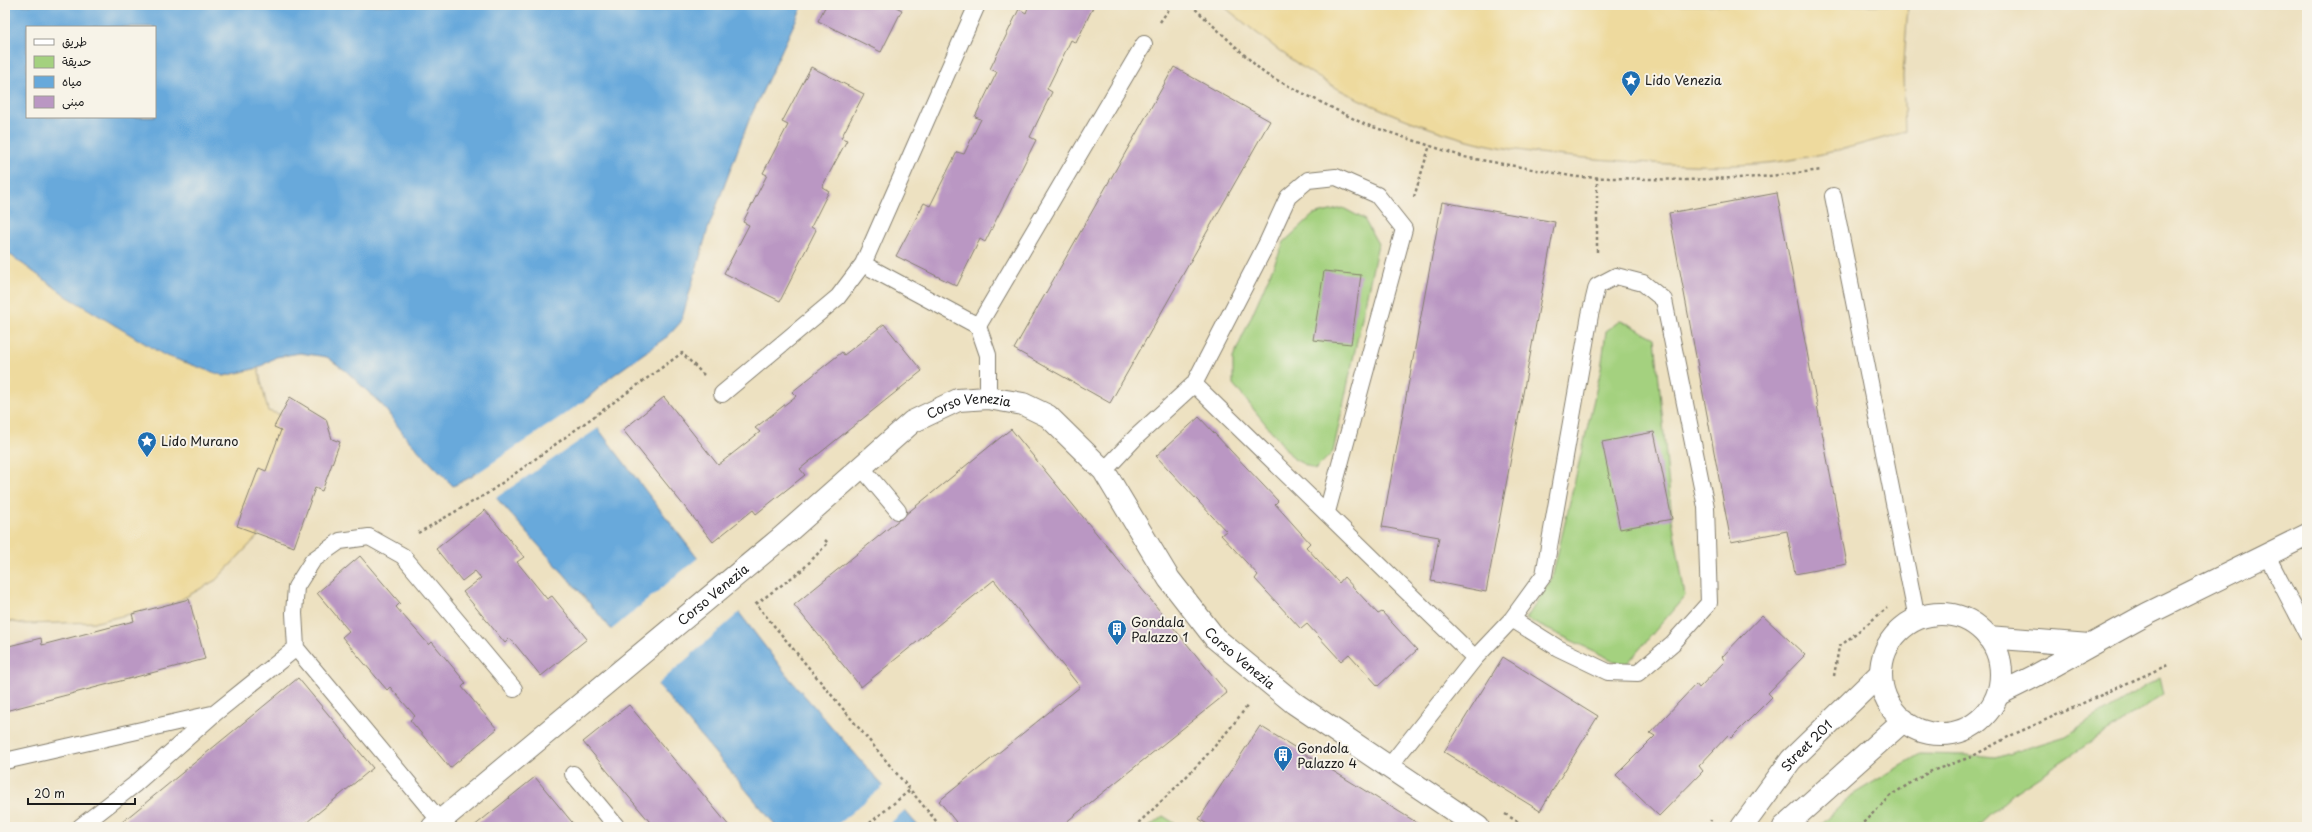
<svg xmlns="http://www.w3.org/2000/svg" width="2312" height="832" viewBox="0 0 2312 832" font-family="'Playpen Sans','Playpen Sans Arabic',sans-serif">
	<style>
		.green { fill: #a4d17f; stroke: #60764e }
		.sand { fill: #eeda9e; stroke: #857b5d }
		.water { fill: #67a9db; stroke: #42627c; fill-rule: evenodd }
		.pier { fill: #ede1c1 }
		.building { fill: #ba97c3 }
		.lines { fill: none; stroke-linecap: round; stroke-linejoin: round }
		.service-casing { stroke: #847e6e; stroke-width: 18 }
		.minor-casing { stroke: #847e6e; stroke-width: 24 }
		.path { stroke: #847e6e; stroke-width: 2.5; stroke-dasharray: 3 3; stroke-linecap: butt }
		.service { stroke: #fff; stroke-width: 16 }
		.minor { stroke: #fff; stroke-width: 22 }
		.labels { text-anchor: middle; stroke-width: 4; stroke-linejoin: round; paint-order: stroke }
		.poi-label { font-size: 13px; fill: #1c1c1c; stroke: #f7f3e8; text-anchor: start }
		.street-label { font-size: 13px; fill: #1c1c1c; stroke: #f7f3e8 }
	</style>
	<rect width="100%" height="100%" fill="#f7f3e8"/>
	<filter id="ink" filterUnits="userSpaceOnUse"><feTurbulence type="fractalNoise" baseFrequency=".025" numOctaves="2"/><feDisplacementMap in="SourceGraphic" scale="8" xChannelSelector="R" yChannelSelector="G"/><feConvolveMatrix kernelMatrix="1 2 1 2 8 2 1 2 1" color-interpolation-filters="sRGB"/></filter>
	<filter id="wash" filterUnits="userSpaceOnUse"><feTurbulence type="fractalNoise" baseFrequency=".012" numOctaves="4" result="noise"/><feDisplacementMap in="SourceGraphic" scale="16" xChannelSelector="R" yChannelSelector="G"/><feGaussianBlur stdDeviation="0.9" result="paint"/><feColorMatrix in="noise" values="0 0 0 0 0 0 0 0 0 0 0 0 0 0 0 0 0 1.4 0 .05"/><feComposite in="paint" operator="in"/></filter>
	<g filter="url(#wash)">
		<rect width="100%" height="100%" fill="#ede1c1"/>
		<!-- green -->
		<path class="green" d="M1343,208L1364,219L1378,244L1333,452L1315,470L1294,459L1233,384V358L1284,242L1313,215Z
			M1621,320L1655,338L1672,519L1685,596L1625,666L1526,619L1552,578L1601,369L1606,331Z
			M2160,677L2164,694L2015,792L1977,827H1818L1852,795L1920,754L1966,755L1995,758L2066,736Z
			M1163,816L1181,827H1149Z"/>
		<!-- sand -->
		<path class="sand" d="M1222,5H1908L1903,76L1905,132C1869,142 1833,153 1796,159C1744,168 1691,166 1639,162C1591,159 1542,155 1494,146C1446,137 1374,109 1331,85C1292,63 1257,33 1222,5Z
			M5,251L68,297L224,376L258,368L268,411L300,420L277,496L257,537L216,580L175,603L97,622L24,624L5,620Z"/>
		<!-- water -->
		<path class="water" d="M5,5H803L749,120L708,229L681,322L668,336L611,377L580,405L790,679L919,827H777L580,592L474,473L473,476L453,486L408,440L383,406L346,371L327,357L300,353L276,357L258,368L224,376L164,355L68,297L5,251ZM27,27H155V117H27Z"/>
		<!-- pier -->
		<path class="pier" d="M596,393L582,405L600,427L494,499L473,476Z
			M699,557L741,611L656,686L610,631Z
			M885,785L906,809L886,827H834Z"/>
		<g id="blocks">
			<!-- building -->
			<path class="building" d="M826,5H897L896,7L902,10L881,52L818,21Z
				M1029,5H1094L1076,43L1071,40L1047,89L1052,92L1030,137L1036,140L985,242L980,239L957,286L896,256L924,203L930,206L957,152L964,154L981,119L975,117L997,72L990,69L1019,9L1026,13Z
				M811,67L864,94L841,138L847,140L822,187L829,191L811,227L816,230L780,301L724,273L749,225L743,222L767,175L763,173L788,125L782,122Z
				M1174,67L1270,121L1110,403L1014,349Z
				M1777,193L1847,564L1795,574L1787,531L1731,542L1669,213Z
				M1442,202L1555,222L1486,592L1431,581L1439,537L1382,527Z
				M1324,271L1361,275L1351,344L1313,340Z
				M884,324L922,371L800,469L805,475L756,514L753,510L713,542L623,430L664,397L718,465L760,432L755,428L796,396L792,392L842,352L844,355Z
				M290,397L326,419L332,439L340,442L322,491L315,488L294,547L237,526L259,468L266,471L281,430L274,427Z
				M1199,417L1278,501L1275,504L1310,543L1306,547L1339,583L1344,577L1378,614L1382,612L1417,650L1378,686L1349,654L1341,661L1307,624L1301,629L1255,579L1258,575L1221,535L1226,531L1156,456Z
				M1011,429L1227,693L1060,827H960L939,801L1080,687L994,580L861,687L794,605Z
				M1654,432L1672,519L1620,529L1602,442Z
				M485,510L524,557L517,562L547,599L552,596L587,639L541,676L510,638L505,643L463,592L481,578L475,571L462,581L436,549Z
				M360,556L400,603L396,607L429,645L432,642L466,683L462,687L497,729L450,768L410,720L415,716L390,687L387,690L342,637L349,631L317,593Z
				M189,599L205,659L5,711V647L41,638L42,645L134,621L132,614Z
				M1762,615L1805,655L1768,693L1772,697L1731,738L1728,735L1699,766L1703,771L1659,816L1616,775L1655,736L1650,733L1696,684L1699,688L1725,661L1722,657Z
				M1503,657L1598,716L1540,811L1444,752Z
				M298,678L373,768L301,827H116Z
				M629,705L730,827H654L583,742Z
				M1260,726L1424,827H1212L1199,819Z
				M535,777L576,827H473Z"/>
		</g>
	</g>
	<g filter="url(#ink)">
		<use href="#blocks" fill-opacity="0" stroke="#847e6e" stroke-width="1"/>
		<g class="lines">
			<!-- service casing -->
			<g class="service-casing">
				<path id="service" d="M1833,196L1917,619
					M863,264L978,326
					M1194,384L1475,658
					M722,394L838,297L863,264L977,5
					M988,398V355L978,326L1144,44
					M862,468L898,511
					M1104,471L1136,437L1194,384L1267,243L1288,197L1308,180L1336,177L1377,195L1404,229L1327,512
					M2267,556L2307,633
					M296,648L440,821
					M5,761L212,714
					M1388,768L1475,658L1512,619L1544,575L1590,315L1597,286L1616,276L1643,283L1664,300L1706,507L1709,603L1673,643L1638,673L1608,672L1558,648L1512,619
					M573,774L617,827
					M80,827L134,785L214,714L296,648L294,613L296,587L313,560L340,541L369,537L403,556L514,689"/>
			</g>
			<!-- minor casing -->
			<g class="minor-casing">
				<g id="minor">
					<circle cx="1941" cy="674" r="60"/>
					<path d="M1988,637L2089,645"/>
					<path d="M1999,694L2035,676L2147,614L2307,535"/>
					<path id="s1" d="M433,827L781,538L912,422L958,400L988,398L1023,404L1048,416L1104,471L1169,579L1215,638L1294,703L1478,827"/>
					<path id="s2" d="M1742,827L1791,760L1881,673"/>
					<path d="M1784,827L1904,720"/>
				</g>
			</g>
			<!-- path -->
			<path class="path" d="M1191,5L1265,74L1364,124L1464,157L1577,177L1685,180L1761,177L1822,170
				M1160,22L1172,5
				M1597,177V255
				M1414,197L1430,145
				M418,533L488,493L682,353L704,375
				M825,540L828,543L802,570L756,604L941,827
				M1834,676L1839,647L1887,608
				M1505,814L1527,827
				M865,827L910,790
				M1134,827C1175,789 1215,750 1248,705
				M1709,827L1711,820
				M1859,827L1891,795L1929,772L1971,757L2010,736L2170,664"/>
			<!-- service -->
			<use href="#service" class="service"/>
			<!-- minor -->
			<use href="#minor" class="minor"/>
		</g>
	</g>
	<!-- icons -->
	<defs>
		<g id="sight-pin" transform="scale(1)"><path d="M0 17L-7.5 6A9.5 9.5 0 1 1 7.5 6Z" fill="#1f6fb2" stroke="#f7f3e8"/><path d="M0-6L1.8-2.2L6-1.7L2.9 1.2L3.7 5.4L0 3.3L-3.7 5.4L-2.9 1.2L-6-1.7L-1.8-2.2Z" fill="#fff"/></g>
		<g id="building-pin" transform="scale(1)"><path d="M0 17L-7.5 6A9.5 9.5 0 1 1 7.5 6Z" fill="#1f6fb2" stroke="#f7f3e8"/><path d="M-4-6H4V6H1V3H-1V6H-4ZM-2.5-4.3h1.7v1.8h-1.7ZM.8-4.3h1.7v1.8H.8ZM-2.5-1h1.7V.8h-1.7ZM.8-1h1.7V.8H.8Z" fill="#fff"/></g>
	</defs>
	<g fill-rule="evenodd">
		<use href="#sight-pin" x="1631" y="80"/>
		<use href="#sight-pin" x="147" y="441"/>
		<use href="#building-pin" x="1117" y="629"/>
		<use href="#building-pin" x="1283" y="755"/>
	</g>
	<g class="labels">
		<!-- poi labels -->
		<g class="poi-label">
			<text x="1645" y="85">Lido Venezia</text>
			<text x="161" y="446">Lido Murano</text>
			<text x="1131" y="627">Gondala<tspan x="1131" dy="15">Palazzo 1</tspan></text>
			<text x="1297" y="753">Gondola<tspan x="1297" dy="15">Palazzo 4</tspan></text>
		</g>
		<!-- street labels -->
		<g class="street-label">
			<text dy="5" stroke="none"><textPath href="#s1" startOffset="688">Corso Venezia</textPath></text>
			<text dy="5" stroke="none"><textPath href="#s1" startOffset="364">Corso Venezia</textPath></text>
			<text dy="5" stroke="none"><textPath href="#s1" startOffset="1083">Corso Venezia</textPath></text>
			<text dy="5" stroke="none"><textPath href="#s2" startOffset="104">Street 201</textPath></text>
		</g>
	</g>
	<!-- margin -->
	<rect width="2312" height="832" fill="none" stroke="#f7f3e8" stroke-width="20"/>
	<!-- legend -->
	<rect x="26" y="26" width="130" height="92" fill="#f7f3e8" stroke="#9f9d96"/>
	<rect x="34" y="39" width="20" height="6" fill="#ffffff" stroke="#9f9d96"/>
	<text x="62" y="46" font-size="12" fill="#1c1c1c">طريق</text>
	<rect x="34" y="56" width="20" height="12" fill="#a4d17f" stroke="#9f9d96"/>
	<text x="62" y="66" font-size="12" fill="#1c1c1c">حديقة</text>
	<rect x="34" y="76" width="20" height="12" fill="#67a9db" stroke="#9f9d96"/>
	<text x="62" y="86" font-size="12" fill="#1c1c1c">مياه</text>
	<rect x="34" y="96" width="20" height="12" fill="#ba97c3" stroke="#9f9d96"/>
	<text x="62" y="106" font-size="12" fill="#1c1c1c">مبنى</text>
	<!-- scale -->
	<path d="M28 798v6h107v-6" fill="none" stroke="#1c1c1c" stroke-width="2"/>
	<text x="34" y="798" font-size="12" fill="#1c1c1c" stroke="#f7f3e8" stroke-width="3" paint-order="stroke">20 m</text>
</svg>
